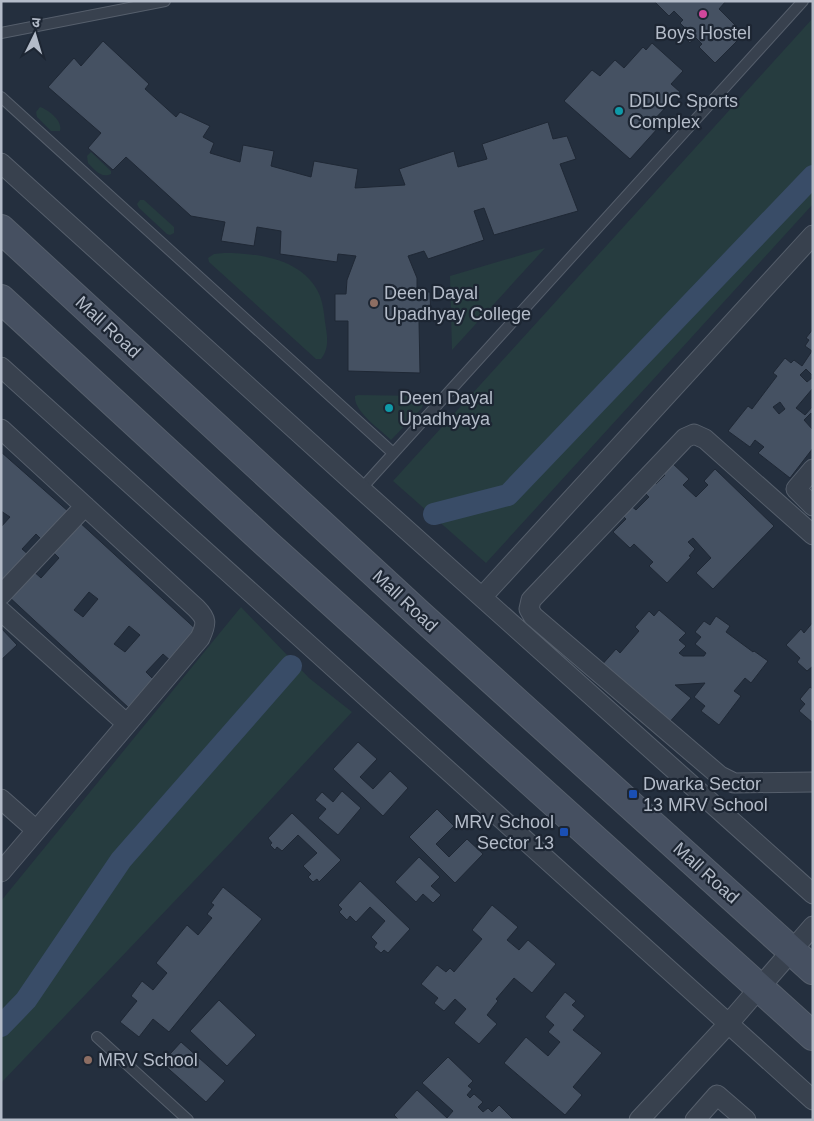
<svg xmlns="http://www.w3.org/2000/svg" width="814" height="1121" viewBox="0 0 814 1121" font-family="Arial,'Noto Sans Devanagari',sans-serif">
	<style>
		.green { fill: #263c3f }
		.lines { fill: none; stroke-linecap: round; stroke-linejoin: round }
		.canal { stroke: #394c67; stroke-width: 22 }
		.building { fill: #455162; stroke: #1f2835; fill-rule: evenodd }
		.lane-casing { stroke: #565f6c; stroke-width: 12 }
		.street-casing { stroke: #565f6c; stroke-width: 21 }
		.secondary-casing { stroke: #565f6c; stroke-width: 30 }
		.lane { stroke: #38414e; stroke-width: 10 }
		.street { stroke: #38414e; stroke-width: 19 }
		.secondary { stroke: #465061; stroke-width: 28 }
		.hotel-dot { fill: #d1479c; stroke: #1d2633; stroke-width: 2 }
		.culture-dot { fill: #0f9aa8; stroke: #1d2633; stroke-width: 2 }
		.education-dot { fill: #8d6e63; stroke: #1d2633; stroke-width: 2 }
		.transit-dot { fill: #1a4fb4; stroke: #1d2633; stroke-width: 2 }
		.labels { text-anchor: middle; stroke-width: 4.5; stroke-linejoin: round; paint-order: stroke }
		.poi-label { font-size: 18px; fill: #b4bcc9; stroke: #1d2633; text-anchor: start }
		.street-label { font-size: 18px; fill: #b4bcc9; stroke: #1d2633 }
	</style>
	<rect width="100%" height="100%" fill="#242f3e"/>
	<!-- green -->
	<path class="green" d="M813,18V204L486,563L393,481Z
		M40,107C49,110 63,121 60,131H51L37,117L36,112Z
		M91,152L111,171V174C101,179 94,169 88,163L87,156Z
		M140,200H144L174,227V233L170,235L167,234L139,208L137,204Z
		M545,248L452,350L450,276Z
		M224,253C258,253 305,259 320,296C323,304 324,313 325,322C327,335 330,348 321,359H316L209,262L208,258L214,254Z
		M358,395L421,396L424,400L422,408L391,440C381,430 353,411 355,396Z
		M241,607L309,678L352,712L233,840L1,1083V901Z"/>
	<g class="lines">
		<!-- canal -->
		<path class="canal" d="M434,514L508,495L813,176
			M1,1026L26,1000L121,860L291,666"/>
	</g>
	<!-- building -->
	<path class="building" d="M656,1H726L719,9L744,34L715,63L699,47L702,44L695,37L690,43L680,33L685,28L680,23L683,20L674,11L669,16L655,2Z
		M103,41L149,84L145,89L176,117L180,112L210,126L203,137L214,143L210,153L240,162L243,145L274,151L271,166L311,177L314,161L358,169L355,188L405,185L399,169L454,151L458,167L487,159L482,144L548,122L553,139L567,136L576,159L560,164L578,211L494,235L484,208L474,211L484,240L428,259L424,251L408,256L417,278V292H430L431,320L419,321L420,373L348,371V321H335V294H346L347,280L356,256L338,254L337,262L280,254L281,231L257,227L254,246L221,241L225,222L191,216L126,157L113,170L88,148L101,133L48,87L74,58L81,66Z
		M652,43L683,71L671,84L680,92L652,122L658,128L630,159L564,101L592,70L600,76L615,60L624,68L643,47L646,50Z
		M813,329V376L806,369L800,375L807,382L813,377V388L796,408L805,415L813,406V416L811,413L804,420L813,430V448L790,478L758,453L764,447L755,440L750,447L728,431L748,406L752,409L777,376L773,373L785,358L791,363L794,360L802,366L812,351L805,346L809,340L806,338ZM780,402L785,409L779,414L773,407Z
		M1,452L69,512L43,541L36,534L22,549L30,556L5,584L1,581V527L10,517L1,511Z
		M671,462L689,479L683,485L696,497L708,485L704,481L715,469L774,526L713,589L696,573L711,558L693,538L688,542L695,549L689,556L691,557L667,583L649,566L653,562L634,544L630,548L613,532L626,519L621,514L630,505L636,510L649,497L643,491L653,481L656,484L665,475L662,472Z
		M77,520L200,633L172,662L163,654L146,672L155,681L130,709L7,595L31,569L41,578L59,558L50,549ZM89,592L98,599L83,617L74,610ZM129,626L140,635L125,652L114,644Z
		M659,610L686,633L679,640L686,646L679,653L683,656H704L706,653L695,644L701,637L695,632L704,621L710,625L716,616L730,626L726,632L753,652L754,651L768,661L751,683L745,678L734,691L741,696L719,725L701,711L705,706L694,697L705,683L675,685L691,698L667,725L600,667L616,649L620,653L639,631L635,627L649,611L654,616Z
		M813,622V666L807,671L797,662L800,658L786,645L801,629L804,633Z
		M1,628L17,645L1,660Z
		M810,687L813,689V723L799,711L805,704L800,699Z
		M358,742L377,759L360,777L373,789L390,771L408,788L383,816L333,769Z
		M342,791L361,808L338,835L318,818L326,809L315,800L322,792L333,802Z
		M437,809L454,826L436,844L449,857L467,839L483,854L455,883L409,837Z
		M292,813L341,860L319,882L317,879L313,882L308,877L311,874L303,866L317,853L298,835L282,851L277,847L275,850L270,845L272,843L268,838Z
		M419,857L440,877L431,886L441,895L433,903L423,894L416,902L395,882Z
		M360,881L410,929L388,953L384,950L381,953L374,947L377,943L371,937L385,921L370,907L356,922L350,916L347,920L339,912L342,909L338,905Z
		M223,887L262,919L169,1032L153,1019L139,1037L120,1022L137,1001L131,996L142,981L153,990L167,973L156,963L187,925L198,935L212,918L207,914L214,905L211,903Z
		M492,905L518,927L507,940L519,950L528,940L556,964L532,993L514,978L496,999L498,1001L487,1015L497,1024L479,1044L454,1023L466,1009L455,999L444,1011L434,1003L438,998L421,984L437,965L446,972L450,968L454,972L482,939L472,930Z
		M565,992L576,1001L572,1005L585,1016L573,1030L602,1053L573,1087L582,1095L565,1115L504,1063L526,1037L548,1056L560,1042L548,1032L554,1025L545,1017Z
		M219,1000L256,1035L227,1066L190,1031Z
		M181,1042L225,1081L206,1102L162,1063Z
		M448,1057L473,1081L468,1086L472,1089L467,1095L470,1098L474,1094L483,1102L478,1107L483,1112L488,1108L492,1112L499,1105L514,1120H399L394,1115L417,1090L447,1118L453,1111L422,1083Z"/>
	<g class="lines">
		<!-- lane casing -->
		<g class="lane-casing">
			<path id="lane" d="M1,33L165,1
				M1,97L393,453
				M361,489L803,1
				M97,1037L188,1120"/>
		</g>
		<!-- street casing -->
		<g class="street-casing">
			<path id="street" d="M1,163L361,489L813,894
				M1,367L813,1100
				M1,429L196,608C207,619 207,623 200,638L1,872
				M813,469L796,489L813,506
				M813,535L705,439L694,434L685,438L531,600L529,609L533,616L720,776L734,783L813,782
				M1,595L85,506
				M482,597L813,235
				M1,611L127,724
				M1,799L36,830
				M639,1120L729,1023L813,926
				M695,1120L717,1095L746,1120"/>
		</g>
		<!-- secondary casing -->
		<g class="secondary-casing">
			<path id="secondary" d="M1,229L419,614L813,970
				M1,299L266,543L813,1036"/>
		</g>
		<!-- lane -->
		<use href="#lane" class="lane"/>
		<!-- street -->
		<use href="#street" class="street"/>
		<!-- secondary -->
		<use href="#secondary" class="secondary"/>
	</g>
	<!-- markers -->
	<circle class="hotel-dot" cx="703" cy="14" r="5"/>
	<g class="culture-dot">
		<circle cx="619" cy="111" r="5"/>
		<circle cx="389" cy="408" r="5"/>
	</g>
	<g class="education-dot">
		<circle cx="374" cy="303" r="5"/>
		<circle cx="88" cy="1060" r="5"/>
	</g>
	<g class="transit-dot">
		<rect x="628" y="789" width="10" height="10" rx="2.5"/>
		<rect x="559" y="827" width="10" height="10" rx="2.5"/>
	</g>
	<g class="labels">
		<!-- poi labels -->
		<g class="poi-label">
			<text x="703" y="39" text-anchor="middle">Boys Hostel</text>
			<text x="629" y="107">DDUC Sports<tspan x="629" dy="21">Complex</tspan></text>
			<text x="384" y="299">Deen Dayal<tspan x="384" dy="21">Upadhyay College</tspan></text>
			<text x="399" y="404">Deen Dayal<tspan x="399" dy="21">Upadhyaya</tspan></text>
			<text x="643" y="790">Dwarka Sector<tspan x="643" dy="21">13 MRV School</tspan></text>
			<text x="554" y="828" text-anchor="end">MRV School<tspan x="554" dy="21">Sector 13</tspan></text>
			<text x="98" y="1066">MRV School</text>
		</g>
		<!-- street labels -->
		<g class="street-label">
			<text transform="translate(108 327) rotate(43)" y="6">Mall Road</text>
			<text transform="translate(405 601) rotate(43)" y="6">Mall Road</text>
			<text transform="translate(706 873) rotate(42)" y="6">Mall Road</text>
		</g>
	</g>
	<!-- border -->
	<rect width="814" height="1121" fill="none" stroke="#b4bcc9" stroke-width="5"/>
	<!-- north arrow -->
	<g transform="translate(35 35) rotate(5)" stroke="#1d2633" stroke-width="4" paint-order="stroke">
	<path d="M0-4L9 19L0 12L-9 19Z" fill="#b4bcc9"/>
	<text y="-8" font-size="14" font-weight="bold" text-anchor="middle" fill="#b4bcc9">उ</text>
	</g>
</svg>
